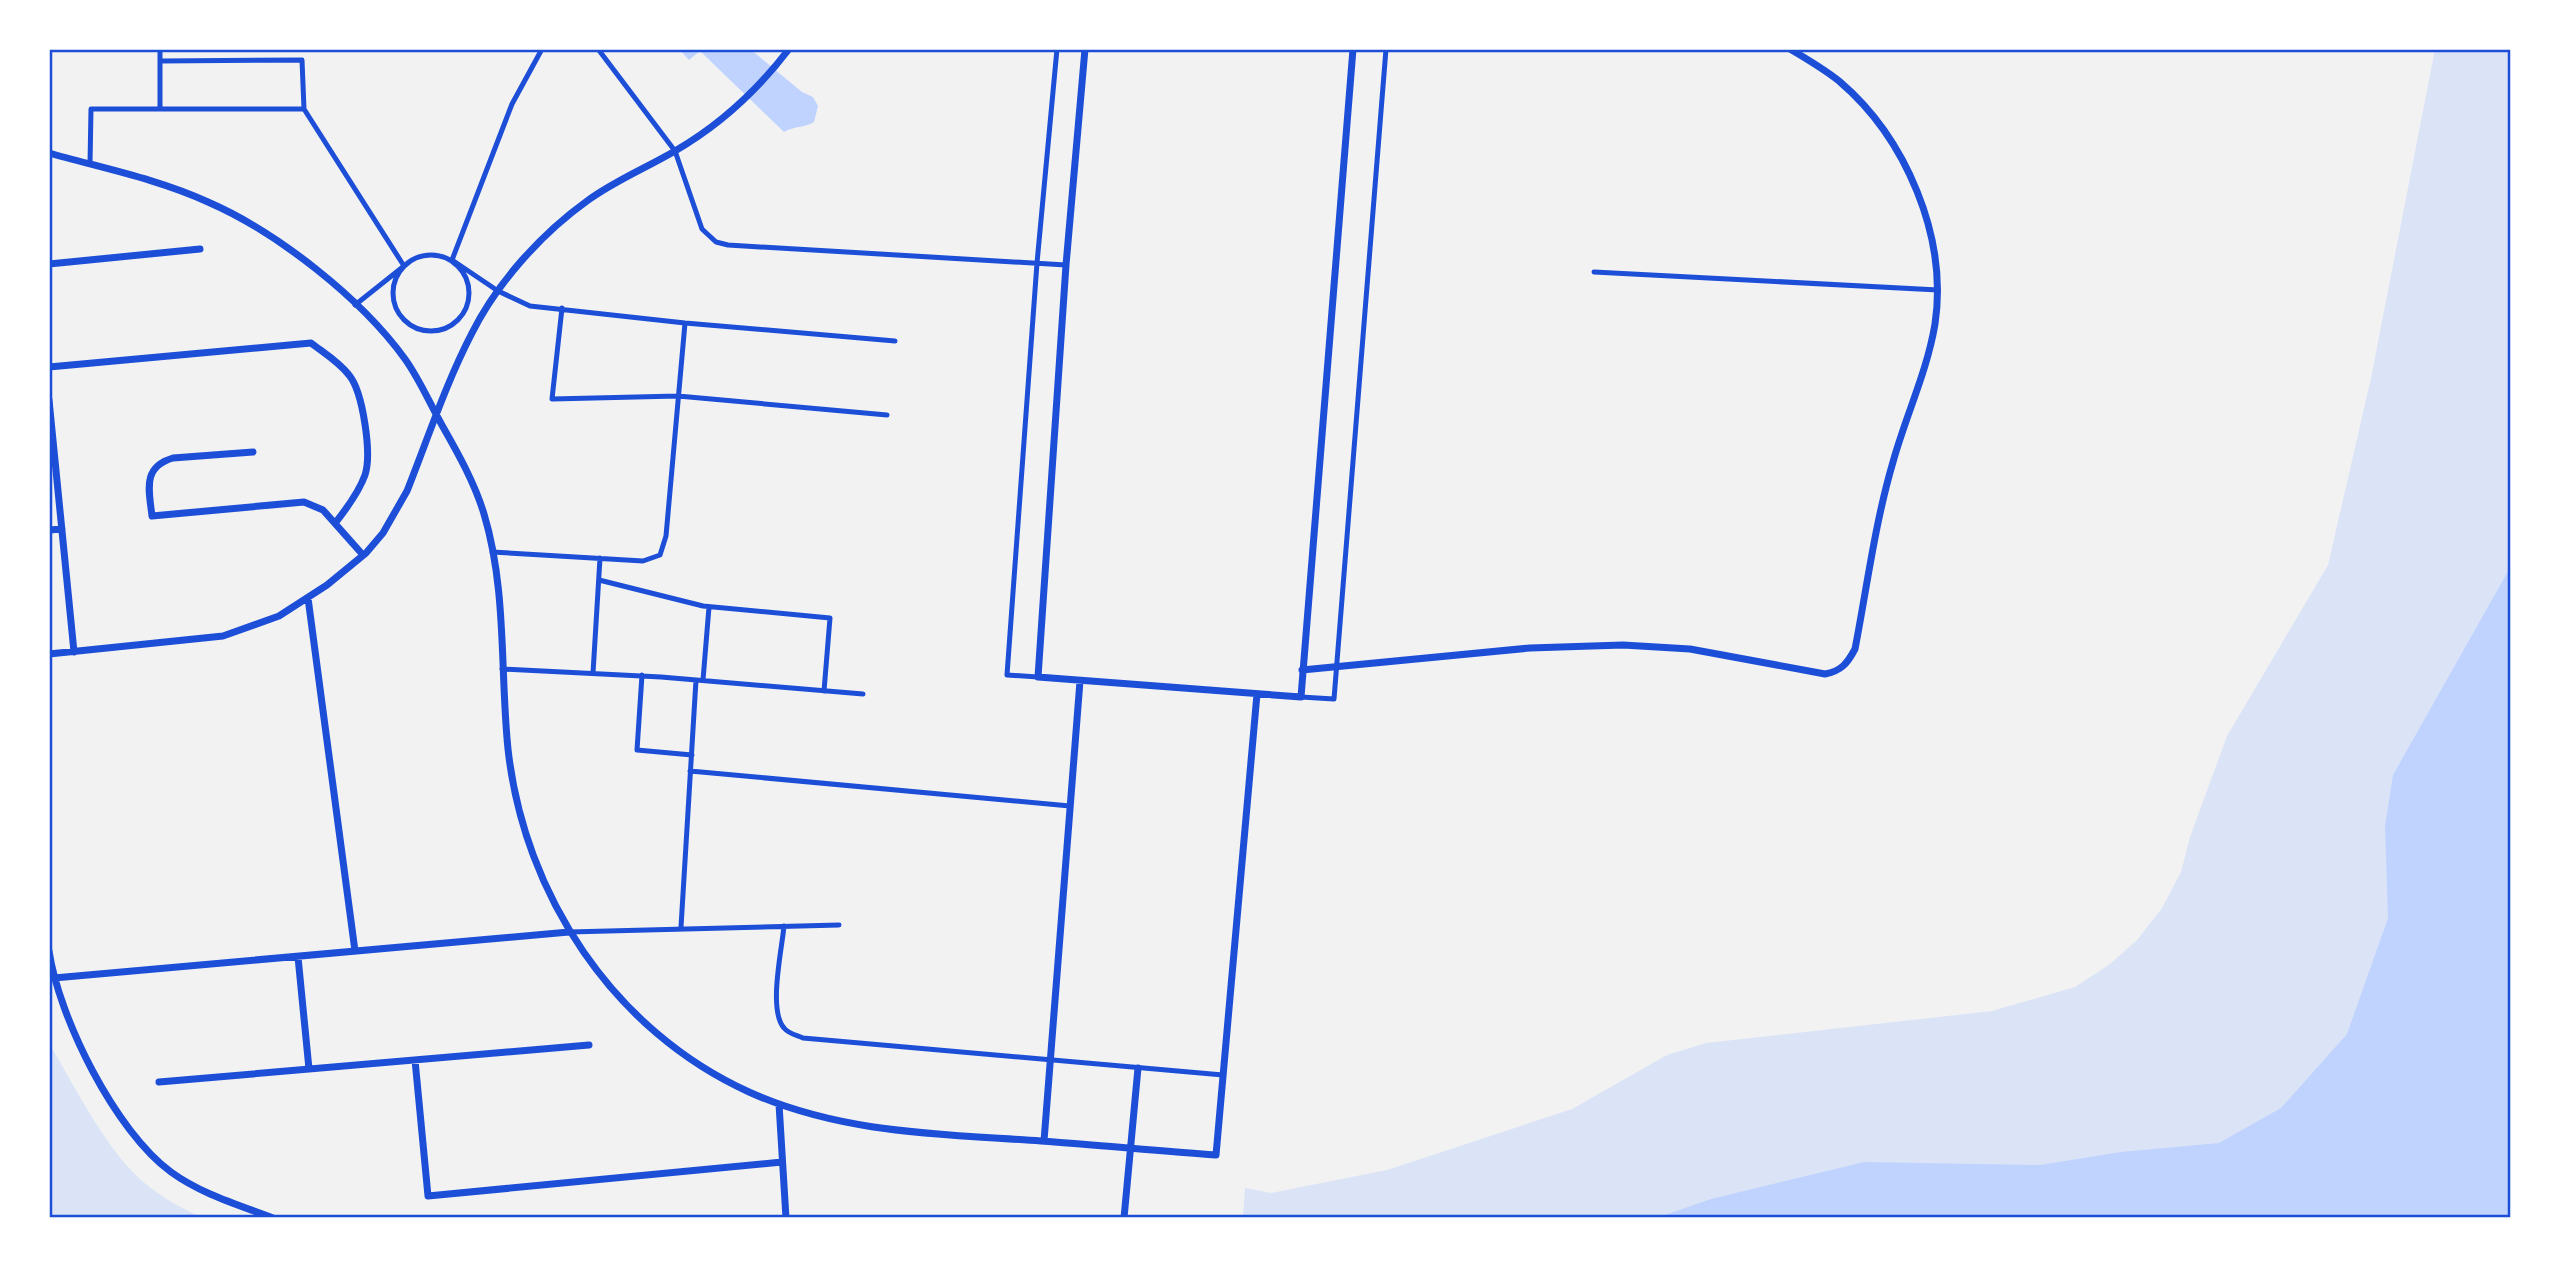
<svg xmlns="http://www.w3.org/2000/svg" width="2560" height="1267" viewBox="0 0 2560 1267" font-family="'Exo 2',sans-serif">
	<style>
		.green { fill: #dbe4f7 }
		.water { fill: #bfd3fe }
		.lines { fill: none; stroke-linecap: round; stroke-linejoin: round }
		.service { stroke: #1d4ed8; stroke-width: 5 }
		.minor { stroke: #1d4ed8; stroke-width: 7 }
		.neatline { fill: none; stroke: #1d4ed8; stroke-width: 2.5 }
	</style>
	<rect width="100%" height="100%" fill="#f2f2f2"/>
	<!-- green -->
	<path class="green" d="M2435,49H2511V1218H1243L1245,1188L1271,1193L1387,1170L1572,1109L1667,1055L1706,1043L1992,1011L2075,987L2110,964L2137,940L2162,908L2181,872L2190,837L2227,736L2328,565L2371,378Z
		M49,1043C75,1087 108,1154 147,1185C164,1199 183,1209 203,1218H49Z"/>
	<!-- water -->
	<path class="water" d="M679,49H750L802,92L813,97L818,106L814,122C804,128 794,126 784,132L700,51L689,60Z
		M2511,566V1218H1656L1711,1199L1864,1162L2040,1165L2121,1152L2219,1143L2281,1108L2347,1034L2388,918L2385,826L2393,775Z"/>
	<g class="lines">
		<!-- service -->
		<path class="service" d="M160,49V109
			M542,49L512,104L452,260L498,291L530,306L685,323L895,341
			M598,49L675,151L702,229L716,242L728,245L1066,265
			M160,61L302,60L304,109
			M90,164L91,109H304L404,266L355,305
			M393 293a38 38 0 1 1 76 0a38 38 0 1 1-76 0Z
			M1594,272L1938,290
			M562,308L552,399L678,396L887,415
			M492,552L643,561L660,555L666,536L685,323
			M599,580L703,606L830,618L824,691
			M502,669L661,677L863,694
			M593,673L600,558
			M642,675L637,750L692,755
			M1038,677L1007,675L1037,263L1057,49
			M703,680L709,607
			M1301,697L1334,699L1386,49
			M690,771L1070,806
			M784,926C782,949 768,1010 784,1028C789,1034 796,1035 803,1038L1223,1075
			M681,927L696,680
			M569,932L839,925"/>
		<!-- minor -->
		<path class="minor" d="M1085,49L1066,265L1038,677L1301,697L1353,49
			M49,153C102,168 158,179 208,202C277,232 361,298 405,359C420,380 430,404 443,427C459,455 475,484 484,514C507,590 500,672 508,749C524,895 614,1031 749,1092C842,1134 942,1134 1041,1141C1099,1145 1158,1151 1216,1155L1257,694
			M49,264L200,249
			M49,367L311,343C324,353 339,362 349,375C363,392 372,454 365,475C359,492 347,508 336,522
			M49,400L74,652
			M253,452L173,458C142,467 149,490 152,516L304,502L323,510L363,555
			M49,530L62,529
			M308,598L355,951
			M49,654L223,636L279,616L327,585L366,553L383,533L407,491C428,438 446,383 472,333C497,283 541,234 587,201C614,181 646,168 675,151C720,125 757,91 789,49
			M1302,670L1530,648L1623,645L1690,649L1825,674C1841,671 1847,664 1855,649C1867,587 1875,523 1893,462C1906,415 1927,372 1935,324C1948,237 1906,138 1839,81C1824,69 1807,59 1790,49
			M49,951C59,1018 115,1131 171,1172C201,1194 239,1205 273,1218
			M298,957L309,1069
			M54,978L569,932
			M415,1060L428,1196L782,1162
			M159,1082L589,1045
			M779,1104L786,1218
			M1044,1141L1080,681
			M1124,1218L1138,1068"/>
	</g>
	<!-- border -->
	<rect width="2560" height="1267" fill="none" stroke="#ffffff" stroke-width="102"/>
	<rect x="51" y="51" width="2458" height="1165" class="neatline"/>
</svg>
